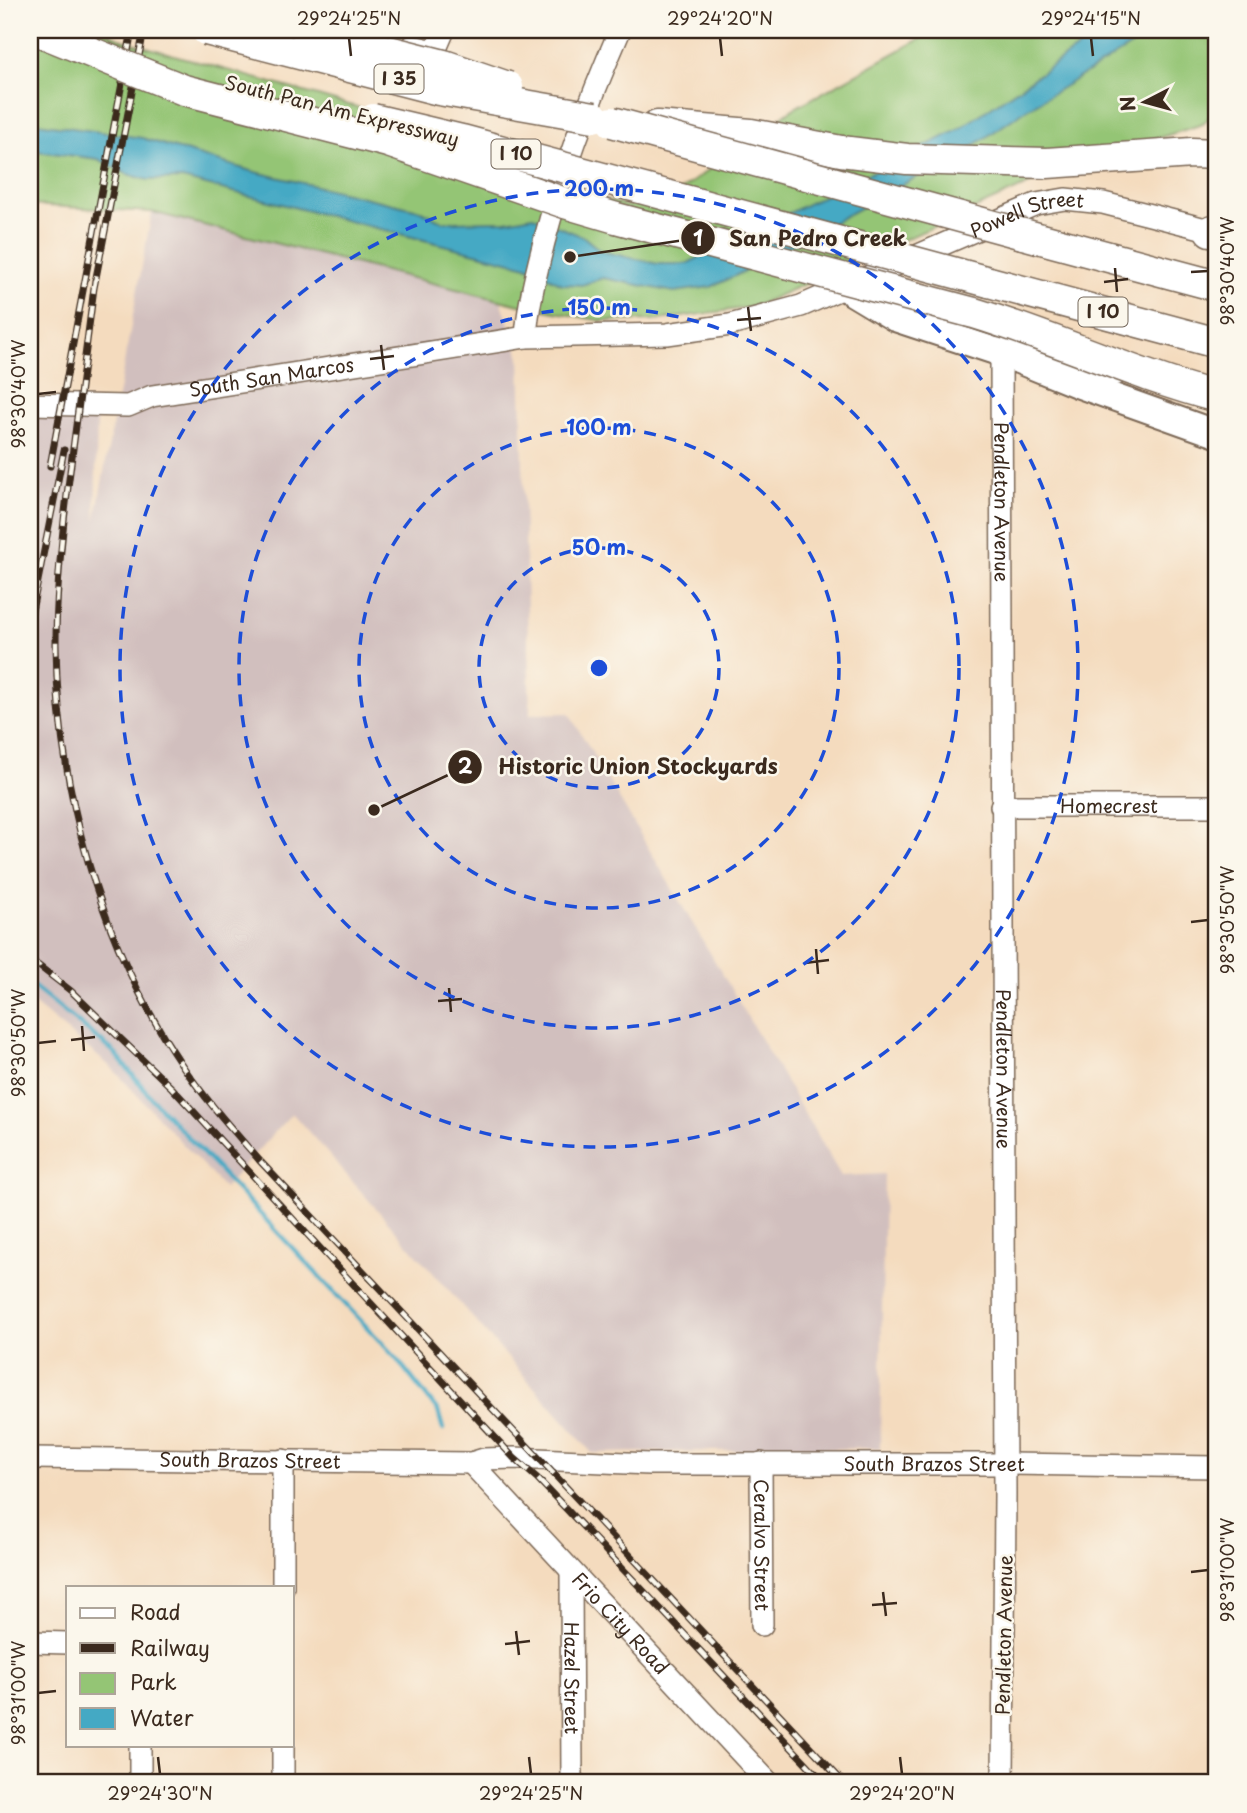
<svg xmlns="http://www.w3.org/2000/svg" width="1247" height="1813" viewBox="0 0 1247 1813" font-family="'Playpen Sans',sans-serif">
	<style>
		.industrial { fill: #d1bfbe }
		.green { fill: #94c575; stroke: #68784a; stroke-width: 2 }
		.water { fill: #44a9c4; stroke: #406a71; stroke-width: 2 }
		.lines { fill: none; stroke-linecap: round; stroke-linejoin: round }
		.stream { stroke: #44a9c4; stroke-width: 4.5 }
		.minor-casing { stroke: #7c6856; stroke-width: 24 }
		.major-casing { stroke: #7c6856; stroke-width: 30 }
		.highway-casing { stroke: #7c6856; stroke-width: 33 }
		.minor { stroke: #fff; stroke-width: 21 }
		.major { stroke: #fff; stroke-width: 26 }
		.highway { stroke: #fff; stroke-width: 30 }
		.rail-casing { stroke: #3b2a1e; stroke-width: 7 }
		.rail { stroke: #fbf7ec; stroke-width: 4.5; stroke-dasharray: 13; stroke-linecap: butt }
		.highway-bridge-casing { stroke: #7c6856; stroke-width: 33; stroke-linecap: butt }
		.highway-bridge { stroke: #fff; stroke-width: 30 }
		.ticks { fill: none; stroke: #3b2a1e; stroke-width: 2.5 }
		.ring { fill: none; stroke: #1d4ed8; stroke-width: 3.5; stroke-dasharray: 12 9 }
		.labels { text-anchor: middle; stroke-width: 5; stroke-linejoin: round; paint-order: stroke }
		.shield { fill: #fbf7ec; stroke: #75685c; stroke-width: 2 }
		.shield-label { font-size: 18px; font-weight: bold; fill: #3b2a1e }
		.street-label { font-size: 19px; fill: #3b2a1e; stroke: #fbf7ec }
		.centre { fill: #1d4ed8; stroke: #fbf7ec; stroke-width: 3.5 }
		.ring-label { font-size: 21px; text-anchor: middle; font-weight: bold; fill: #1d4ed8; stroke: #fbf7ec; stroke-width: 5; stroke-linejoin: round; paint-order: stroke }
		.leader { fill: none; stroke: #3b2a1e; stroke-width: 2.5 }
		.callout-dot { fill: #3b2a1e; stroke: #fbf7ec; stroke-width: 2.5 }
		.mark-label { font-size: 21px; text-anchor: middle; font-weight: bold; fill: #fff }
		.callout-label { font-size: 21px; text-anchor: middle; font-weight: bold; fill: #3b2a1e; stroke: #fbf7ec; stroke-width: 5; stroke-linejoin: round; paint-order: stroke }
		.neatline { fill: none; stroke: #3b2a1e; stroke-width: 2.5 }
		.ticks-label { font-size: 18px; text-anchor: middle; fill: #3b2a1e }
	</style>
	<rect width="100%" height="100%" fill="#fbf7ec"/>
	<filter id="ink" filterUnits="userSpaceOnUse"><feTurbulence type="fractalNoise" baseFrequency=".0143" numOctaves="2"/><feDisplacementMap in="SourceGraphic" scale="14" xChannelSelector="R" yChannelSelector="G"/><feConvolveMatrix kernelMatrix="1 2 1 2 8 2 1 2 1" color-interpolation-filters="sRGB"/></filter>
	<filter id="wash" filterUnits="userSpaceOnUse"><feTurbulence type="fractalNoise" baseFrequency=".00686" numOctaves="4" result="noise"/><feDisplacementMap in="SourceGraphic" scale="28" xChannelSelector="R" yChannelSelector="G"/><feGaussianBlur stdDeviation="1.57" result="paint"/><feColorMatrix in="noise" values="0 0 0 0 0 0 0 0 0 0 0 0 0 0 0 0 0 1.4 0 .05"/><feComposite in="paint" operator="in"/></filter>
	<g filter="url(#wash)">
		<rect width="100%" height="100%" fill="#f4dbbe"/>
		<!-- industrial -->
		<path class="industrial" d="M152,212L501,300L520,357L530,714L569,713L841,1176L884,1174L880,1448L592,1453L292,1113L224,1188L111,1067L30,1001V411L97,413L95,521Z"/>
		<!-- green -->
		<path class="green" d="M30,30H102L125,41L374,112L517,175L627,206L670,198L791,110L936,30H1217V109L1203,124L1072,165L753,307L658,320L602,321L519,305L152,212L30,205Z"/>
		<!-- water -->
		<path class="water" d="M1104,30H1151L1136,43L1027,109L972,147L735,276L711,287L674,292L603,278L582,285L562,284L527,266L182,179L148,180L127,174L98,159L30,150V122L142,138L251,171L419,210L444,222L506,221L533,216L584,237L601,251L658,264H686L956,131Z"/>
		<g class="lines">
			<!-- stream -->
			<path class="stream" d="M30,984L113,1051L154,1101L396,1358L438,1411L443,1429"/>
		</g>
	</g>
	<g filter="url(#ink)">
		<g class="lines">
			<!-- minor casing -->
			<g class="minor-casing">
				<g id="minor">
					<path d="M412,46L435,51L444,30"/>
					<path d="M526,337C528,305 536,274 544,242C563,169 590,99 620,30"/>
					<path id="s1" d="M1001,353L1005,1495L1003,1783"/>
					<path id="s2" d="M30,404L128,406L152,396L526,337L667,334L730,325L801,306L1036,204L1065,199L1103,203L1217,232"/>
					<path id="s3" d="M1001,806H1217"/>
					<path id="s4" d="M30,1458L471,1463L484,1459L514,1458L649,1464H1004L1217,1467"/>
					<path d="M283,1460V1587"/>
					<path id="s5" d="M471,1463L769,1783"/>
					<path id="s6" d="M761,1463L762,1625"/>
					<path id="s7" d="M571,1573L572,1783"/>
					<path d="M30,1642L68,1643"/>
					<path d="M140,1745V1783"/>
					<path d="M283,1783V1745"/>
				</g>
			</g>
			<!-- major casing -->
			<g class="major-casing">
				<path id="major" d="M845,288L895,318L1001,353L1077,384L1217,434"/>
			</g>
			<!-- highway casing -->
			<g class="highway-casing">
				<path id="highway" d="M657,126L751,134L841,151L907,159L1047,163L1192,153L1217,154
					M1210,231L1217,229
					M1023,234L1217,286
					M989,282L1217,343
					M1001,353L1115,370"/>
			</g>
			<!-- minor -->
			<use href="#minor" class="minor"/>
			<!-- major -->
			<use href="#major" class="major"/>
			<!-- highway -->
			<use href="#highway" class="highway"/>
			<!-- rail casing -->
			<g class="rail-casing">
				<path id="rail" d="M95,280C87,341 79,402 71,464C63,523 56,584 56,644C57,788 100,945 182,1065C205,1099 232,1129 259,1160L844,1783
					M94,288L144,30
					M50,466L132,30
					M30,621L64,450
					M30,959L71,991L172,1088L514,1458L537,1478L825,1783"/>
			</g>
			<!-- rail -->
			<use href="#rail" class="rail"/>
			<!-- highway-bridge casing -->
			<g class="highway-bridge-casing">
				<path id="highway-bridge" d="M206,30L439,90L594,117
					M306,30L444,65L508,87
					M41,32L184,90L388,142L565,203L616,218L974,313C1056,338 1134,375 1217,397
					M373,119L462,140L989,282
					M612,122L1023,234"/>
			</g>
			<!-- highway-bridge -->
			<use href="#highway-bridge" class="highway-bridge"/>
		</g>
	</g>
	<!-- ticks -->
	<path class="ticks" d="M349,38L351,56M720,38L722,56M1091,38L1093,56M1115,268L1117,292M1191,272L1208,271M1104,282L1128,279M748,307L751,331M737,320L761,318M381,345L384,370M370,359L394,356M38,394L56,392M1191,922L1208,920M816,949L818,974M805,963L829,960M449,988L451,1012M438,1001L462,999M82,1026L84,1051M71,1040L95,1037M38,1043L56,1041M1191,1572L1208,1570M883,1592L886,1616M872,1605L897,1603M516,1631L519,1655M505,1644L530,1641M38,1693L56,1691M158,1757L160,1774M529,1757L531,1774M900,1757L902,1774"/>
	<!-- distance rings -->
	<g class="ring">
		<circle cx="599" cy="668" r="120"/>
		<circle cx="599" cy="668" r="240"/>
		<circle cx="599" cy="668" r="360"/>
		<circle cx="599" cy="668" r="479"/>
	</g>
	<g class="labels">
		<!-- shield labels -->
		<g class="shield">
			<rect x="374.5" y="64.5" width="49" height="29" rx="5"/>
			<rect x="491.5" y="139.5" width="49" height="29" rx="5"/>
			<rect x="1078.5" y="297.5" width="49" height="29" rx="5"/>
		</g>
		<g class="shield-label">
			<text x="399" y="85">I 35</text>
			<text x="516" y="160">I 10</text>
			<text x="1103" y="318">I 10</text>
		</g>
		<!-- street labels -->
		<g class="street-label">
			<text transform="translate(342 111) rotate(14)" y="7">South Pan Am Expressway</text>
			<text dy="7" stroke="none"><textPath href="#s2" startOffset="1026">Powell Street</textPath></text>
			<text dy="7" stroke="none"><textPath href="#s2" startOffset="245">South San Marcos</textPath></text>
			<text dy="7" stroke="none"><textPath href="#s1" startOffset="149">Pendleton Avenue</textPath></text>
			<text dy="7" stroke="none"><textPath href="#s3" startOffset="108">Homecrest</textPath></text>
			<text dy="7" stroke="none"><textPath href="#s1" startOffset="716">Pendleton Avenue</textPath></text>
			<text dy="7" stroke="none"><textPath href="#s4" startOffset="220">South Brazos Street</textPath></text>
			<text dy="7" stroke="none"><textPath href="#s4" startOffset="905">South Brazos Street</textPath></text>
			<text dy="7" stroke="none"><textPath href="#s6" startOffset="82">Ceralvo Street</textPath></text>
			<text dy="7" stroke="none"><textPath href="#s5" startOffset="219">Frio City Road</textPath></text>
			<text transform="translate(1004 1635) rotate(-89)" y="7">Pendleton Avenue</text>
			<text dy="7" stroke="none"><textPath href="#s7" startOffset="105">Hazel Street</textPath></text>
		</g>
	</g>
	<circle cx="599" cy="668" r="10" class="centre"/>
	<g class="ring-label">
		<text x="599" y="196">200 m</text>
		<text x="599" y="315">150 m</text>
		<text x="599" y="435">100 m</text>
		<text x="599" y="555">50 m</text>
	</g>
	<!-- callouts -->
	<path class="leader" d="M570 257L698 238M374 810L465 767"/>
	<g class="callout-dot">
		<circle cx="570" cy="257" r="7"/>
		<circle cx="374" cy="810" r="7"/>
		<circle cx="698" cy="238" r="18"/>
		<circle cx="465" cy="767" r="18"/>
	</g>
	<g class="mark-label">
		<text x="698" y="246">1</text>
		<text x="465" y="774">2</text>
	</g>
	<g class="callout-label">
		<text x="818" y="246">San Pedro Creek</text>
		<text x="638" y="774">Historic Union Stockyards</text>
	</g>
	<!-- margin -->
	<rect width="1247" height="1813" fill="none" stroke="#fbf7ec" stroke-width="77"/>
	<!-- legend -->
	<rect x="66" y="1586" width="228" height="161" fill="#fbf7ec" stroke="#aea59a" stroke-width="2"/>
	<rect x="80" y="1608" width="35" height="10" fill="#ffffff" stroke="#aea59a" stroke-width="2"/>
	<text x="130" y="1620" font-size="21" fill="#3b2a1e">Road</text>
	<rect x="80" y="1643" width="35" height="10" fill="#3b2a1e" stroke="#aea59a" stroke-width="2"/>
	<text x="130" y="1656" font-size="21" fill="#3b2a1e">Railway</text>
	<rect x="80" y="1673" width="35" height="21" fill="#94c575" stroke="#aea59a" stroke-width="2"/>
	<text x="130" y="1690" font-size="21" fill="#3b2a1e">Park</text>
	<rect x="80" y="1708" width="35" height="21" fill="#44a9c4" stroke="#aea59a" stroke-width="2"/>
	<text x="130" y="1726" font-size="21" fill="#3b2a1e">Water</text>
	<!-- north arrow -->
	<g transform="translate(1145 102) rotate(264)" stroke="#fbf7ec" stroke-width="5" paint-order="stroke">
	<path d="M0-5L12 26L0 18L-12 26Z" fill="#3b2a1e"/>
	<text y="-10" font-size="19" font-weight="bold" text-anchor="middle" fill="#3b2a1e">N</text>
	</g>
	<rect x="38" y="38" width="1170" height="1736" class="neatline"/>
	<g class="ticks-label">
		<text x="349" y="25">29°24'25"N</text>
		<text x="720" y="25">29°24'20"N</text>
		<text x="1091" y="25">29°24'15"N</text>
		<text transform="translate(1228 271) rotate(-90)" y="6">98°30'40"W</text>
		<text transform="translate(19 394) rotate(-90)" y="6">98°30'40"W</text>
		<text transform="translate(1228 920) rotate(-90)" y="6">98°30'50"W</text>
		<text transform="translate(19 1043) rotate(-90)" y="6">98°30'50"W</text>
		<text transform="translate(1228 1570) rotate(-90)" y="6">98°31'00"W</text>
		<text transform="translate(19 1693) rotate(-90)" y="6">98°31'00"W</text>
		<text x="160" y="1800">29°24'30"N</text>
		<text x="531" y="1800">29°24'25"N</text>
		<text x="902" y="1800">29°24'20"N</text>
	</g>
</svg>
